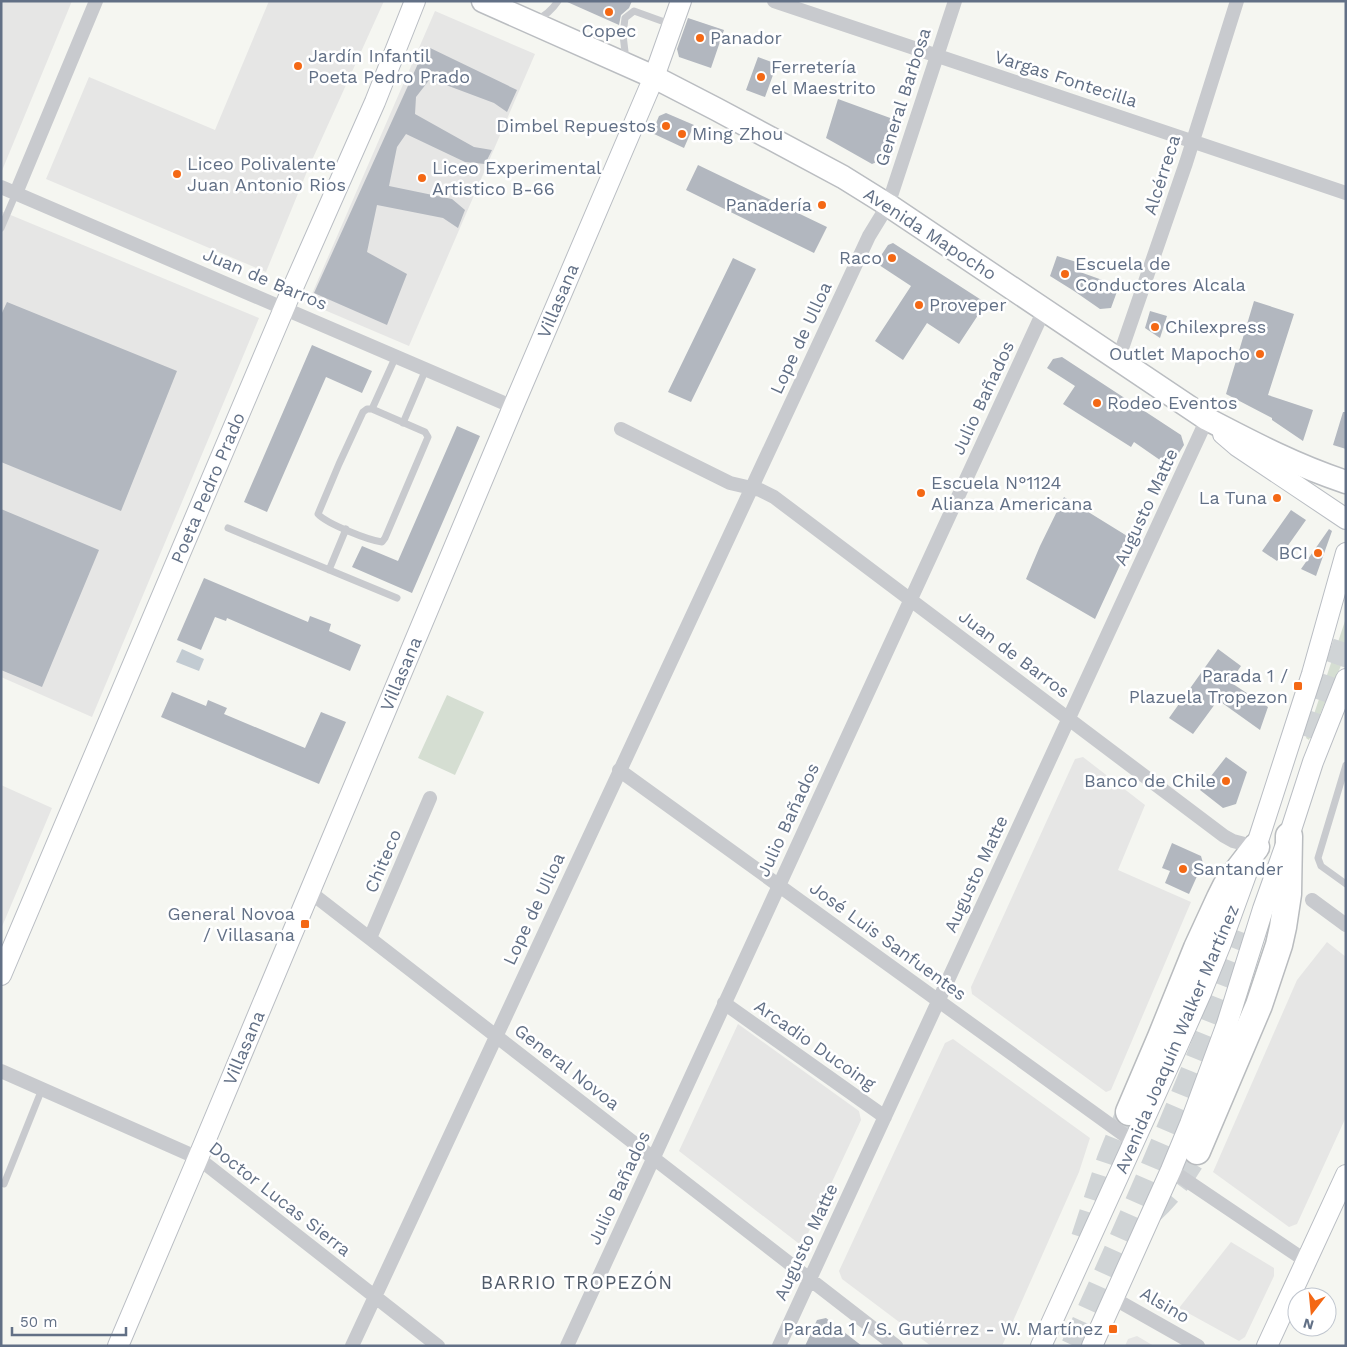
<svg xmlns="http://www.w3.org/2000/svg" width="1347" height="1347" viewBox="0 0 1347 1347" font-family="'Work Sans',sans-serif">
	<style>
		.built { fill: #e6e6e5 }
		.green { fill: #d5ded2 }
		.water { fill: #c2cbd2 }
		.building { fill: #b2b7bf }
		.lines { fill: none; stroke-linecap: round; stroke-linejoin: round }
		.highway-tunnel { stroke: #d0d4d6; stroke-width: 26; stroke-dasharray: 26 13; stroke-linecap: butt }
		.secondary-casing { stroke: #b9bdc3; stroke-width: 22 }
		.primary-casing { stroke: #babdc1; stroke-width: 25 }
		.highway-casing { stroke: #b9bcbf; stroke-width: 29 }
		.lane { stroke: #c8cace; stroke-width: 7 }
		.street { stroke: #c8cace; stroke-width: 14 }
		.secondary { stroke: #fff; stroke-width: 20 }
		.primary { stroke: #fff; stroke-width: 22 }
		.highway { stroke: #fff; stroke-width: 26 }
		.poi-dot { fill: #f46814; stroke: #fff; stroke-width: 2 }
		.labels { text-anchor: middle; stroke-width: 5; stroke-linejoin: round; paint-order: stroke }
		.poi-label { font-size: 18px; fill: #627086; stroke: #fff; text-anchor: start }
		.street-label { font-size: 18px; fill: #627086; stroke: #fff }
		.neighbourhood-label { font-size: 19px; letter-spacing: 1px; fill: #505b6a; stroke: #fff }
	</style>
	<rect width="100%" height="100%" fill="#f5f6f1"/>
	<!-- built -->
	<path class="built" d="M1,1H72L1,173Z
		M269,1H384L308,169L266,272L46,179L89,77L215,130Z
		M435,11L535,54L409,346L308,303Z
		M1,211L259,318L92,717L1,677Z
		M1083,757L1145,805L1118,870L1191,902L1111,1090L1106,1092L972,994L971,987L1075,759Z
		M1,785L52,808L1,929Z
		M1327,942L1346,957V1117L1297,1224L1289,1227L1213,1172L1297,980Z
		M738,1024L859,1111L861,1120L802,1246L679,1151Z
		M953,1039L1090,1138L1079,1172L1002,1346H931L842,1279L839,1271L945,1043Z
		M1231,1242L1274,1268V1276L1245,1337L1239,1341L1179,1308Z
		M1137,1336L1154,1346H1125L1128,1339Z"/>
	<!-- green -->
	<path class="green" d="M1346,618V654L1309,740L1306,738Z
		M447,695L484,712L455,775L418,758Z"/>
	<!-- water -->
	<path class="water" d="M182,649L204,659L199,671L176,662Z"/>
	<!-- building -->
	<path class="building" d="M565,1H632L629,8L621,15L619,25Z
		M688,18L724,30L711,68L679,57L677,49Z
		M426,46L517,90L507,112L494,103L430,79L416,97L415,114L474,147L492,150L485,164L465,162L406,134L397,147L389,186L452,199L465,210L458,228L443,218L377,205L367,252L407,274L387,325L314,293Z
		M758,57L777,64L765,97L746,90Z
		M838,99L893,119L879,161L872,164L826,138Z
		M666,113L694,125L684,148L652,133L659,116Z
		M698,165L827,227L814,253L686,190Z
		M893,243L986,303L959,344L927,323L903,360L875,341L911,286L876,263L888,245Z
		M1057,256L1083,264L1080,272L1119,286L1111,308L1100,309L1074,291L1050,276Z
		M733,258L756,269L691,402L668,392Z
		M1254,301L1294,314L1268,395L1313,410L1303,441L1272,420V418L1226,394Z
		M7,302L177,371L121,511L1,462V315Z
		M1150,311L1167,316L1160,338L1145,328Z
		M312,345L372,371L362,393L326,377L267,512L244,502Z
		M1062,357L1181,435L1184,445L1170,467L1134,442L1131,447L1063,404L1075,386L1047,368L1053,359Z
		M1343,412H1346V449L1333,445Z
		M457,426L480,436L412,593L352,567L362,546L398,561Z
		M1064,497L1132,539L1095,619L1026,579L1040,546Z
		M1,509L99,550L42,687L1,670Z
		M1291,510L1306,520L1277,561L1262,551Z
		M1329,529L1332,531L1316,576L1301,569Z
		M204,578L308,622L310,616L331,624L329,631L361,645L350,671L227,618L226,621L215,617L201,650L177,640Z
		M1218,649L1241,666L1230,682L1268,707L1260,730L1218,700L1193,734L1169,718Z
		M172,692L206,706L208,700L227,708L224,714L305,748L321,712L346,722L319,784L161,717Z
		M1226,757L1247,772L1236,804L1223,808L1200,790Z
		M1172,843L1201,856L1203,863L1189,894L1165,883L1170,871L1162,868Z
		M826,1318L862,1346H805L817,1320Z"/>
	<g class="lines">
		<!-- highway-tunnel -->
		<path class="highway-tunnel" d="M1313,739L1346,643
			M1150,1212C1170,1194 1184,1174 1197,1151
			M1084,1238L1110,1159L1129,1112
			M1074,1346C1136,1210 1195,1074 1247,934"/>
		<!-- secondary casing -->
		<g class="secondary-casing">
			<path id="secondary" d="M1223,434L1237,446L1346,519
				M1,975L291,292L375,102L415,1
				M118,1346L198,1158L513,407L654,77L681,1
				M1041,1346L1177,1047L1201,993L1220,946L1256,847L1312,674L1346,553
				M1092,1346L1171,1170L1190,1124L1227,1024L1263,909L1289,836L1313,762L1346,679
				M1267,1346L1346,1175"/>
		</g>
		<!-- primary casing -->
		<g class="primary-casing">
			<path id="primary" d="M483,1L654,77L716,109L843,177L888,205L1207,419C1253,443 1297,466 1346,482"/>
		</g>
		<!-- highway casing -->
		<g class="highway-casing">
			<path id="highway" d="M1129,1112L1161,1037L1197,948L1220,898L1226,886L1256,847
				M1197,1151L1259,1005L1279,945L1283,927L1288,894L1289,836"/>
		</g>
		<!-- lane -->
		<path class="lane" d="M536,20C545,16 552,10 558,1
			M626,60L623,35L625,18L634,11L670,24
			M1,228L16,193
			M367,409H372L425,432L428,437L385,538L382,542C368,540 327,524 318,514L339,464L363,412Z
			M372,409L396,356
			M403,423L426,369
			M228,528L397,598
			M329,570L346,529
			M1346,765L1318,858L1321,866L1346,884
			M4,1184L42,1089"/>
		<!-- street -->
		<path class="street" d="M774,1L1346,193
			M1,187L513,407
			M16,193L96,1
			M1118,360L1186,163L1237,1
			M621,429L730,483L760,490L774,497L1224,836L1233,841L1256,847
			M619,770L1134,1142
			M310,892L896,1346
			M1312,900L1346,925
			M370,938L430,798
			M724,1003L885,1117
			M1,1071L198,1158L438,1346
			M1171,1170L1306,1261
			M1113,1298L1198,1346
			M352,1346L869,236L888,205L955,1
			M567,1346L1044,310
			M779,1346C920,1036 1067,729 1207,419"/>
		<!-- secondary -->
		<use href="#secondary" class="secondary"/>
		<!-- primary -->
		<use href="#primary" class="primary"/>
		<!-- highway -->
		<use href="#highway" class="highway"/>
	</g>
	<!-- markers -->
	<g class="poi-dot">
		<circle cx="609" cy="12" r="5"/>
		<circle cx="700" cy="38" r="5"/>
		<circle cx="298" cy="66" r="5"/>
		<circle cx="761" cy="77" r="5"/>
		<circle cx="666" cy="126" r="5"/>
		<circle cx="682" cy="134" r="5"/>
		<circle cx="177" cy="174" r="5"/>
		<circle cx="422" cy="178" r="5"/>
		<circle cx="822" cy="205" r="5"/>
		<circle cx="892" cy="258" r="5"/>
		<circle cx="1065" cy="274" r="5"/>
		<circle cx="919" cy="305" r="5"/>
		<circle cx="1155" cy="327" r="5"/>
		<circle cx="1260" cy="354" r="5"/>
		<circle cx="1097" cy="403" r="5"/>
		<circle cx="921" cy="493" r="5"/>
		<circle cx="1277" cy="498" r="5"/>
		<circle cx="1318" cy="553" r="5"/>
		<rect x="1293" y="681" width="10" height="10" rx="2.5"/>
		<circle cx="1226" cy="781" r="5"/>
		<circle cx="1183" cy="869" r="5"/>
		<rect x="300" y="919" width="10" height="10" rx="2.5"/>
		<rect x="1108" y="1324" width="10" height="10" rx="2.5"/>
	</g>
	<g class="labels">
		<!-- poi labels -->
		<g class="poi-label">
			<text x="609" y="37" text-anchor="middle">Copec</text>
			<text x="710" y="44">Panador</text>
			<text x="308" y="62">Jardín Infantil<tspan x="308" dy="21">Poeta Pedro Prado</tspan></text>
			<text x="771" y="73">Ferretería<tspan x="771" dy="21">el Maestrito</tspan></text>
			<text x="656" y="132" text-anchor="end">Dimbel Repuestos</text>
			<text x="692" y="140">Ming Zhou</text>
			<text x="187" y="170">Liceo Polivalente<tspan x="187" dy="21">Juan Antonio Rios</tspan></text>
			<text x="432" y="174">Liceo Experimental<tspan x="432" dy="21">Artistico B-66</tspan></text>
			<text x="812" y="211" text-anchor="end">Panadería</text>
			<text x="882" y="264" text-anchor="end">Raco</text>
			<text x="1075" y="270">Escuela de<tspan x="1075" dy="21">Conductores Alcala</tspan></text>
			<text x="929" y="311">Proveper</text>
			<text x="1165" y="333">Chilexpress</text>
			<text x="1250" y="360" text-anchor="end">Outlet Mapocho</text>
			<text x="1107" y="409">Rodeo Eventos</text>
			<text x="931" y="489">Escuela N°1124<tspan x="931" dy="21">Alianza Americana</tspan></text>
			<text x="1267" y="504" text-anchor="end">La Tuna</text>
			<text x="1308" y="559" text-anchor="end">BCI</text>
			<text x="1288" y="682" text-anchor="end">Parada 1 /<tspan x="1288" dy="21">Plazuela Tropezon</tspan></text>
			<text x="1216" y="787" text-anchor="end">Banco de Chile</text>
			<text x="1193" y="875">Santander</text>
			<text x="295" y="920" text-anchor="end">General Novoa<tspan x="295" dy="21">/ Villasana</tspan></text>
			<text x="1103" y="1335" text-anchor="end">Parada 1 / S. Gutiérrez - W. Martínez</text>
		</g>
		<!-- street labels -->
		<g class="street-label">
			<text transform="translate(1066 79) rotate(18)" y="6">Vargas Fontecilla</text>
			<text transform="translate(903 97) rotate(-72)" y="6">General Barbosa</text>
			<text transform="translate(1162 175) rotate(-72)" y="6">Alcérreca</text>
			<text transform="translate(930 234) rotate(33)" y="6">Avenida Mapocho</text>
			<text transform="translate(265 279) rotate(23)" y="6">Juan de Barros</text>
			<text transform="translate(558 301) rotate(-67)" y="6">Villasana</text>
			<text transform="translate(801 338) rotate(-65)" y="6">Lope de Ulloa</text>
			<text transform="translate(983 398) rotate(-65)" y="6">Julio Bañados</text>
			<text transform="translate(208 488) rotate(-67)" y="6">Poeta Pedro Prado</text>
			<text transform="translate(1146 507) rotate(-65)" y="6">Augusto Matte</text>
			<text transform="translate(1014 654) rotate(37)" y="6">Juan de Barros</text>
			<text transform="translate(401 674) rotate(-67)" y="6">Villasana</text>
			<text transform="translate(788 820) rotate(-65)" y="6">Julio Bañados</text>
			<text transform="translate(383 861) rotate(-67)" y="6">Chiteco</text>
			<text transform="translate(976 874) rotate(-65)" y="6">Augusto Matte</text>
			<text transform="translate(534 909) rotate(-65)" y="6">Lope de Ulloa</text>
			<text transform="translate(888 941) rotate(36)" y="6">José Luis Sanfuentes</text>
			<text transform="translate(1177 1039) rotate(-67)" y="6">Avenida Joaquín Walker Martínez</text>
			<text transform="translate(815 1045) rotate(35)" y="6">Arcadio Ducoing</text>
			<text transform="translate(244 1048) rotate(-67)" y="6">Villasana</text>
			<text transform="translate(567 1067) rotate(38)" y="6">General Novoa</text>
			<text transform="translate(619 1188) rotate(-65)" y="6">Julio Bañados</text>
			<text transform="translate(280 1199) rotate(38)" y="6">Doctor Lucas Sierra</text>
			<text transform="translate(806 1242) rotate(-65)" y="6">Augusto Matte</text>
			<text transform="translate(1165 1305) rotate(30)" y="6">Alsino</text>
		</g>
		<!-- neighbourhood labels -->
		<g class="neighbourhood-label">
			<text x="577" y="1289">BARRIO TROPEZÓN</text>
		</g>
	</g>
	<!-- border -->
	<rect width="1347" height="1347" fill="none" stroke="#627086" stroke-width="5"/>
	<!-- north arrow -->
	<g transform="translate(1312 1312) rotate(196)"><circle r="24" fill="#ffffff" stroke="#c0c6cf"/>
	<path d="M0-4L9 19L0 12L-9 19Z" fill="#f46814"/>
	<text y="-8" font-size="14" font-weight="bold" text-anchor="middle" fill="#627086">N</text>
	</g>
	<!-- scale -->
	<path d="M12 1327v8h114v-8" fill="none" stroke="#627086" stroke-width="2.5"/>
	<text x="20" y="1327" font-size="15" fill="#627086" stroke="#ffffff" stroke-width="4" paint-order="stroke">50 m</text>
</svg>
